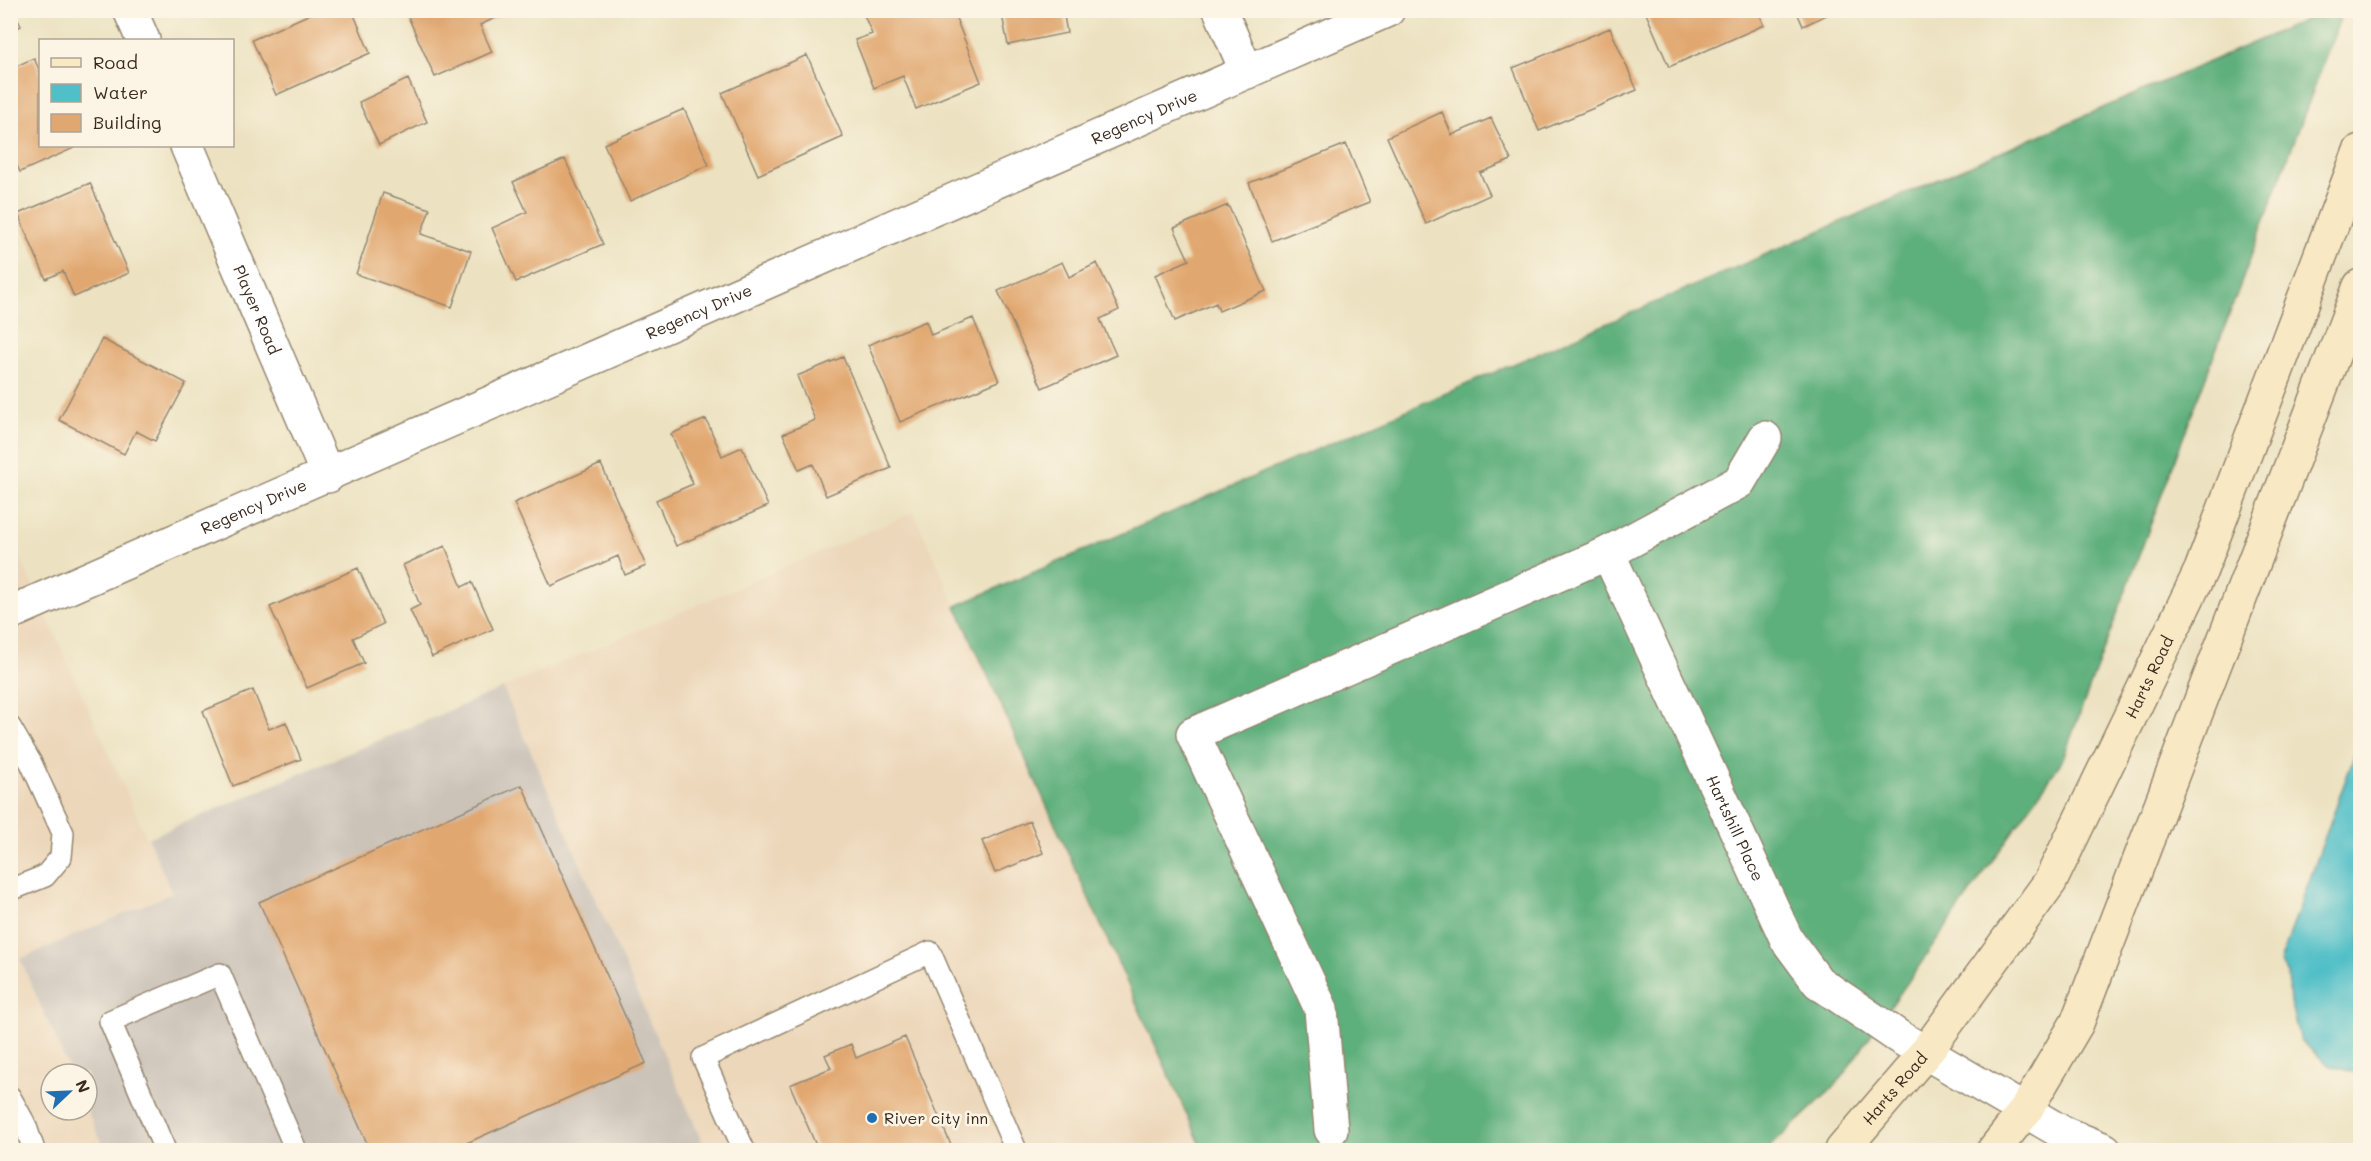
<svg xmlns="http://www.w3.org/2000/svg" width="2371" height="1161" viewBox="0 0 2371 1161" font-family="Mali,sans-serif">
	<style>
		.built { fill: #ecd7ba }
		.industrial { fill: #cbc2b8 }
		.forest { fill: #5daf7c; stroke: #4c6c4d; stroke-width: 1.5 }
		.water { fill: #51bfc7; stroke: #467472; stroke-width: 1.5 }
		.building { fill: #e1a770 }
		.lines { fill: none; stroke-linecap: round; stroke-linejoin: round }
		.lane-casing { stroke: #948670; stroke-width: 24 }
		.street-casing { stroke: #948670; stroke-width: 36 }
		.secondary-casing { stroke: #948670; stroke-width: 36 }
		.lane { stroke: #fff; stroke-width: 21 }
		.street { stroke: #fff; stroke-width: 33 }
		.secondary { stroke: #f8e8c3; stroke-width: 33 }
		.poi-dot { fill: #1f6fb2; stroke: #fcf5e5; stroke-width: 2 }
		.labels { text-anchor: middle; stroke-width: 5; stroke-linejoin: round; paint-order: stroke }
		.street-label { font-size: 16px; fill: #3b2a1e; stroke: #fcf5e5 }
		.poi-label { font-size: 16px; fill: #3b2a1e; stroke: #fcf5e5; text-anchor: start }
	</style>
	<rect width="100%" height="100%" fill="#fcf5e5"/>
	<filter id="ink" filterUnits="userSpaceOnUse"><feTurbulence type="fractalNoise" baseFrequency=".0167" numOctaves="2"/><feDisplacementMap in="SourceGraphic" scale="12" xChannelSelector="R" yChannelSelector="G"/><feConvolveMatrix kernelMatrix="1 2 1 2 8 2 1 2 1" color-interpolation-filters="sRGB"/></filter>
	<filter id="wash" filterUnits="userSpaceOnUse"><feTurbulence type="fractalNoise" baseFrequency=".008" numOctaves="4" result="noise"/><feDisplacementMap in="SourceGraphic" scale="24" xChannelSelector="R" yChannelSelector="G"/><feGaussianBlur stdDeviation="1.35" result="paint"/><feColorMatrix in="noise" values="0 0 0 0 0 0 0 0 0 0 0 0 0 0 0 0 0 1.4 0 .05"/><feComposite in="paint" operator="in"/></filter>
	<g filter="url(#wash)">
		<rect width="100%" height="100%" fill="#ece2c1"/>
		<!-- built -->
		<path class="built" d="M914,512L956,606L1203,1150H706L503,688Z
			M10,535L172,893L20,960L71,1074H51V1110H87L105,1150H11Z"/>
		<!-- industrial -->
		<path class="industrial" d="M503,688L706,1150H105L87,1110V1074H71L20,959L172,893L148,838Z"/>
		<!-- forest -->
		<path class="forest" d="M2326,11H2343L2062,761L1836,1085L1767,1150H1203L956,606Z"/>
		<!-- water -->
		<path class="water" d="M2360,740V1074L2329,1065L2300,1040L2290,1002L2288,974L2280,962Z"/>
		<g id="blocks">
			<!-- building -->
			<path class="building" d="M10,10H14L21,26L10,31Z
				M319,10H352L370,53L276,95L252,40Z
				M405,10H513L480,25L492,52L435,77Z
				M862,10H936L940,19L954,13L981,82L916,109L903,76L874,88L855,40L872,34Z
				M1001,10H1063L1067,33L1008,45Z
				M1758,10L1764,25L1669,67L1645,11Z
				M1796,10H1837L1803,26Z
				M1610,28L1637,90L1539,131L1513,68Z
				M807,55L843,137L758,175L722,93Z
				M34,58L40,72V146H73L74,148L20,172L10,150V69Z
				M408,79L427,122L379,145L359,102Z
				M684,109L709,165L630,201L604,144Z
				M1442,112L1452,135L1491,118L1511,160L1480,173L1490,195L1426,224L1387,137Z
				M1346,144L1370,202L1272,241L1249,183Z
				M565,159L603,244L516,282L492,228L527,212L513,182Z
				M90,183L129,273L74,297L63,271L46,279L18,214Z
				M383,193L430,209L421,234L471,251L452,307L356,274Z
				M1228,205L1266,291L1219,311L1216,303L1175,321L1155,275L1189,260L1174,228Z
				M1062,262L1069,277L1097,263L1119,310L1100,319L1116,355L1042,388L998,291Z
				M973,318L999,381L900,422L868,345L926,321L931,335Z
				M102,339L186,383L155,441L136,431L124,454L59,420Z
				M843,357L891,468L826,496L813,464L799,470L783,434L815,420L797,376Z
				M706,419L722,456L742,447L768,506L676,546L656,500L693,484L671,434Z
				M601,464L646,566L625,575L618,556L551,586L514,503Z
				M445,546L462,587L472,582L493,629L432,657L410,610L420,605L403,565Z
				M358,568L383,624L353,638L364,663L307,688L270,607Z
				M253,690L269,729L286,722L301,759L233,786L203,711Z
				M522,785L646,1063L451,1150H370L259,902Z
				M1030,821L1043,853L995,873L982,841Z
				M905,1037L953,1150H818L790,1085L831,1068L825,1055L851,1044L856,1058Z"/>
		</g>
	</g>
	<g filter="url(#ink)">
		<use href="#blocks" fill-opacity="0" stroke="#948670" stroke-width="1.5"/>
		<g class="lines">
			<!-- lane casing -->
			<g class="lane-casing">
				<path id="lane" d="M10,727L31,763L63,833L61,857L45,876L10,890
					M10,1097L25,1124L34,1150
					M165,1150L110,1021L220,974L296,1150
					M744,1150L703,1058L930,952L1016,1150"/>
			</g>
			<!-- street casing -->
			<g class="street-casing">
				<g id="street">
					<path d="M130,10L143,40"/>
					<path d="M1220,10L1247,72"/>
					<path id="s1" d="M187,146L328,476"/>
					<path id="s2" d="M1608,553L1787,940L1818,982L1899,1037L2063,1133L2105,1150"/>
					<path id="s3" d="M10,613L1388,10"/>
					<path d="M1331,1130L1321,1009L1193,734L1608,553L1739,482L1765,438"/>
				</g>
			</g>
			<!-- secondary casing -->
			<g class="secondary-casing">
				<g id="secondary">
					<path id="s4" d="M1842,1150L1925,1053L2050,882L2201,570L2360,151"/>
					<path d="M1994,1150L2025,1111L2077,1023L2360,286"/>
				</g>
			</g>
			<!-- lane -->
			<use href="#lane" class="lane"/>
			<!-- street -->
			<use href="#street" class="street"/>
			<!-- secondary -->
			<use href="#secondary" class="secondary"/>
		</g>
	</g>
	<!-- markers -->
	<circle class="poi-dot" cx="872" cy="1118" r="6"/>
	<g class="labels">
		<!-- street labels -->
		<g class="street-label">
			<text dy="6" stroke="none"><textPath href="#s3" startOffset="1238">Regency Drive</textPath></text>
			<text dy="6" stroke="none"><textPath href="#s1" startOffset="178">Player Road</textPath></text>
			<text dy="6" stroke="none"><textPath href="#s3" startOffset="752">Regency Drive</textPath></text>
			<text dy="6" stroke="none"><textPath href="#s3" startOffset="266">Regency Drive</textPath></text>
			<text dy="6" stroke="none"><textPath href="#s4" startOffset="567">Harts Road</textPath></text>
			<text dy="6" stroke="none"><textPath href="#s2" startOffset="303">Hartshill Place</textPath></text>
			<text dy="6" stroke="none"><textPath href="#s4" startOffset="81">Harts Road</textPath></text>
		</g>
		<!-- poi labels -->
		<g class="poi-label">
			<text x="884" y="1124">River city inn</text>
		</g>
	</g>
	<!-- margin -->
	<rect width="2371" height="1161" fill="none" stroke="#fcf5e5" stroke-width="36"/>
	<!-- legend -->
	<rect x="39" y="39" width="195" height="108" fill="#fcf5e5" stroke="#afa495" stroke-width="1.5"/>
	<rect x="51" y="58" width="30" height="9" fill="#f8e8c3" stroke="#afa495" stroke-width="1.5"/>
	<text x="93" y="69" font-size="18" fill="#3b2a1e">Road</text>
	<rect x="51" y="84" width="30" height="18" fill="#51bfc7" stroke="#afa495" stroke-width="1.5"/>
	<text x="93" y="99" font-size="18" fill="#3b2a1e">Water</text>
	<rect x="51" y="114" width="30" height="18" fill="#e1a770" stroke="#afa495" stroke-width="1.5"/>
	<text x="93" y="129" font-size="18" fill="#3b2a1e">Building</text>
	<!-- north arrow -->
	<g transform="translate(69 1092) rotate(67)"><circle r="28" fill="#fcf5e5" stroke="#afa495" stroke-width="1.5"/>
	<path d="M0-4.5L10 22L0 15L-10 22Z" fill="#1f6fb2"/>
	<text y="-9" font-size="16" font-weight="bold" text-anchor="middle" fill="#3b2a1e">N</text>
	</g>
</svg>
